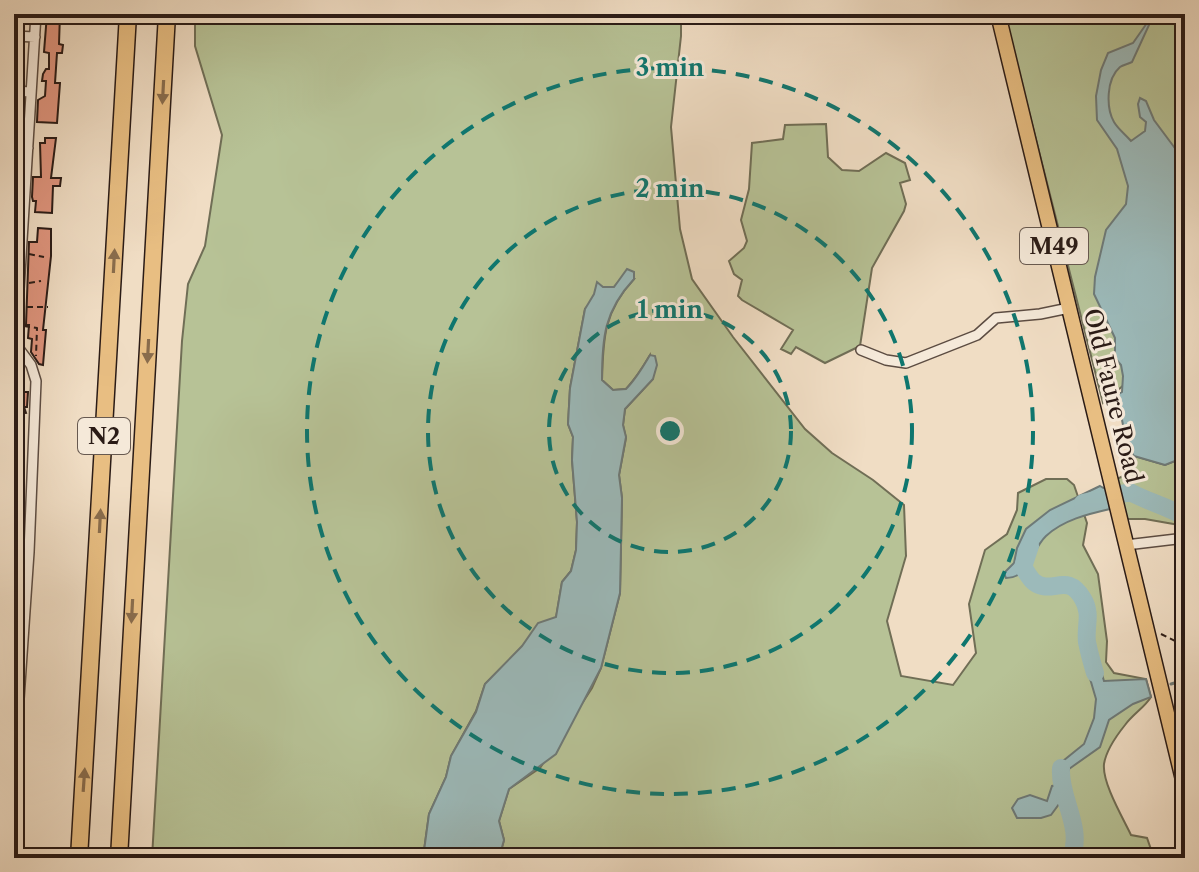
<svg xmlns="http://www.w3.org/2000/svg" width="1199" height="872" viewBox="0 0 1199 872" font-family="'Libre Caslon Text',serif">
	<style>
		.green { fill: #b7c296; stroke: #706e56; stroke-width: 2 }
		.water { fill: #9cbaba; stroke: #6e7a78; stroke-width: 2 }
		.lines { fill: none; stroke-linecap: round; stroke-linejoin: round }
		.stream { stroke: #6e7a78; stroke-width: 3 }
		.river { stroke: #9cbaba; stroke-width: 18 }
		.building { fill: #df947d; stroke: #2a1b16; stroke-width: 2 }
		.street-casing { stroke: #5c4c42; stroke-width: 12 }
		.primary-casing { stroke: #2a1b16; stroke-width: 17 }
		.highway-casing { stroke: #2a1b16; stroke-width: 19 }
		.path { stroke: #2a1b16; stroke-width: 2; stroke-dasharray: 6 4; stroke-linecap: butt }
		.street { stroke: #f5e9d9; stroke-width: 9 }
		.primary { stroke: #e8be82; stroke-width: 14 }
		.highway { stroke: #e8be82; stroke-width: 16 }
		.oneway { fill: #896c4c }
		.ring { fill: none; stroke: #0f766e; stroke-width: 4; stroke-dasharray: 14 10 }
		.labels { text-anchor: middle; stroke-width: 6; stroke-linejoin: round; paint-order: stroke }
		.shield { fill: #f5e9d9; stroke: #675950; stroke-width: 2 }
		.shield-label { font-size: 22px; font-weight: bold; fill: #2a1b16 }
		.street-label { font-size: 24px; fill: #2a1b16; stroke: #f5e9d9 }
		.centre { fill: #0f766e; stroke: #f5e9d9; stroke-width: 4 }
		.ring-label { font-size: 24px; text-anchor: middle; font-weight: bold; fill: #0f766e; stroke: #f5e9d9; stroke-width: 6; stroke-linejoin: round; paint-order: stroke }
	</style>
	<rect width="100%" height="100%" fill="#f0ddc4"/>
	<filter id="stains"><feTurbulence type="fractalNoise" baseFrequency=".0025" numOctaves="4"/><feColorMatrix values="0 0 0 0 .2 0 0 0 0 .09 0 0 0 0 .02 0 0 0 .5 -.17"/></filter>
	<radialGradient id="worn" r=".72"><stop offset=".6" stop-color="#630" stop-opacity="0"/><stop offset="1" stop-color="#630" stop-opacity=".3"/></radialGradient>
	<!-- green -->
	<path class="green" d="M195,14H681V36L671,127L680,229L692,279L733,337L805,429L832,453L873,480L904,505L906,556L887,621L901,676L953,685L976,653L969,604L985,550L1007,534L1017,510L1018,493L1046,479H1067L1074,485L1087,523L1083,545L1098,574L1107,641L1106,662L1114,673L1146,679L1151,697C1145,707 1133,714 1125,725C1117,735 1106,751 1104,764C1102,783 1123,818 1131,835L1147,838L1154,858H499L504,840L499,821L509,789L540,768L592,688L601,668L620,593L622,498L619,475L626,438L623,425L625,409L653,379L650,355C643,367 636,378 626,389L613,390L602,380C603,338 604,311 634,279L623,277L614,287H603L585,309L570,388L568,424L573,437L572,460L577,522L576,550L571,571L562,582L556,618L548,621L485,684L476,711L451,756L446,777L429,814L423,858H152L182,341L188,284L205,246L222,135L195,46Z
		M1004,14H1185V332L1103,403Z
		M826,124L828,157L842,170L859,171L886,153L905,163L910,180L900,183L906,204L904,211L872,268L860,346L825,363L796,347L791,354L781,349L793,330L742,300L738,296L742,280L734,274L729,261L744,248L747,241L741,220L749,189L752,143L783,139L785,125Z
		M1134,456L1165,465L1185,457V526L1145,519H1127L1117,479L1133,471Z"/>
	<!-- water -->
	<path class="water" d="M1147,23L1149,25L1132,62C1128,64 1123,65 1120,67C1106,79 1106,108 1114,122C1118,129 1126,135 1131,141L1145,131L1146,122L1140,117L1138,104L1140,98L1146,101L1154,120L1183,159L1185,180V457L1165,465L1134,456L1127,445L1117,395L1122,392L1123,376L1121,365L1115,358V338L1094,294L1095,277L1106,230L1126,204L1128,186L1117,149L1097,120L1096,96L1101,70L1108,53L1133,43Z
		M627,269L634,272V279C604,311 602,338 602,380L613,390L626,389C636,379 643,367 650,355L655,356L657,365L653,379L625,409L623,425L626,437L619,475L622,498L620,593L601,668L556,754L509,789L499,821L504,840L499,858H423L429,814L446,777L451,756L476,712L485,684L522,646L538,623L556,617L562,582L571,571L576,550L577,522L572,460L573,437L568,424L570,388L585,309L594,294L597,282L603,287H614Z
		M1100,486L1105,489L1110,509C1088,514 1063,520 1046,536C1031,550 1030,578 1006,578L1004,573L1014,563L1017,548L1026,529L1050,510Z
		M1092,648L1096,654L1104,681L1146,679L1151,697L1133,704L1109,720L1100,747L1069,769L1059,804L1051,815L1041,818H1017L1012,808L1018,799L1030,795L1047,801L1052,786L1058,785L1054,772L1058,765L1084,744L1094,718L1096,699L1084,658L1087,650Z"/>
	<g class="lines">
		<!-- stream -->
		<path class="stream" d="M1171,684L1185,680"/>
		<!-- river -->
		<path class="river" d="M1083,503L1130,492C1148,502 1167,506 1185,517
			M1030,546L1023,567C1026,571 1030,579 1034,582C1052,596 1067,571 1083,599C1092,614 1085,627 1087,642C1089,652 1092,663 1095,673
			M1061,768C1059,798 1084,828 1071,858"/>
	</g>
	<!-- building -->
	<path class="building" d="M47,14H60L59,44L63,45L62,53H57L55,83H60L57,123L37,122L38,100L45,96L46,81H42L43,74L46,69H49V53L44,52Z
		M14,44H22L20,75L14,74Z
		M14,99H23L21,140H14Z
		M45,138H56L51,178H61L60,186H53L52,213L35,212L36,201H33L32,197L33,177H41L40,143H45Z
		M38,228L51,229V256L43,330H46L43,365L39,364L31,352L32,339L28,338L29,325H26L29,242H37Z
		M18,385L22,398V392H28L27,407H24L26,413L16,414L14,386Z"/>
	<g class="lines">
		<!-- street casing -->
		<g class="street-casing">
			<path id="street" d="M14,36L35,37
				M14,91L31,92
				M14,147L28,148
				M14,335L19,289L36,14
				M14,342L31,365L36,381L29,552L14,772
				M861,350L886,360L906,363L977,335L996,318L1040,314L1069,308
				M1126,545L1185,538
				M14,553L29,552"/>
		</g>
		<!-- primary casing -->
		<g class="primary-casing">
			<path id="primary" d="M998,14L1185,788"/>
		</g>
		<!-- highway casing -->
		<g class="highway-casing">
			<path id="highway" d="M79,858L128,14
				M119,858L167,14"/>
		</g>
		<!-- path -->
		<path class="path" d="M29,254L44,257
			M29,283L41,281
			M27,307H48
			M24,326L37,328L36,356
			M14,387L24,386
			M14,397L25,398
			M14,415H25
			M14,434H25
			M14,437L15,445
			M14,453L15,447H23
			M14,460L18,456H23
			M14,462L24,465
			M14,478L23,477
			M1161,634L1185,646"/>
		<!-- street -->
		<use href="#street" class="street"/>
		<!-- primary -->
		<use href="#primary" class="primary"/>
		<!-- highway -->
		<use href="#highway" class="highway"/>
	</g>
	<!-- one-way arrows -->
	<defs><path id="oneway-solid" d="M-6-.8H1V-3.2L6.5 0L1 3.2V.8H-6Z" transform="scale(2)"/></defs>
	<g class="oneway">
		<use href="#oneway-solid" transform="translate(163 92) rotate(93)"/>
		<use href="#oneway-solid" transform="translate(114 261) rotate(-87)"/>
		<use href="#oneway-solid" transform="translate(148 351) rotate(93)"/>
		<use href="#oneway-solid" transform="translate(100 521) rotate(-87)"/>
		<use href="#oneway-solid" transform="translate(132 611) rotate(93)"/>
		<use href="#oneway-solid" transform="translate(84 780) rotate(-86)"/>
	</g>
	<!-- distance rings -->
	<g class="ring">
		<circle cx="670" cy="431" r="121"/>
		<circle cx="670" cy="431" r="242"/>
		<circle cx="670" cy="431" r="363"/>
	</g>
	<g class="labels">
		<!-- shield labels -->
		<g class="shield">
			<rect x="1020" y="228" width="68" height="36" rx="6"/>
			<rect x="78" y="418" width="52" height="36" rx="6"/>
		</g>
		<g class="shield-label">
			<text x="1054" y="254">M49</text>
			<text x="104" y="444">N2</text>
		</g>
		<!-- street labels -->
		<g class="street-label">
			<text transform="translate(1113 396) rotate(76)" y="8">Old Faure Road</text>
		</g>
	</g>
	<circle cx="670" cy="431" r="12" class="centre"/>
	<g class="ring-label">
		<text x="670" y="76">3 min</text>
		<text x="670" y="197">2 min</text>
		<text x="670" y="318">1 min</text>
	</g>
	<!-- margin -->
	<rect width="1199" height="872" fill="none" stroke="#f0ddc4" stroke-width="48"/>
	<rect x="16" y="16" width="1167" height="840" fill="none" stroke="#2a1b16" stroke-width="4"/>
	<rect x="24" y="24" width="1151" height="824" fill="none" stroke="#2a1b16" stroke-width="2"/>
	<rect width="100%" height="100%" filter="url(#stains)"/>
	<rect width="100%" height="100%" fill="url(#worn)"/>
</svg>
